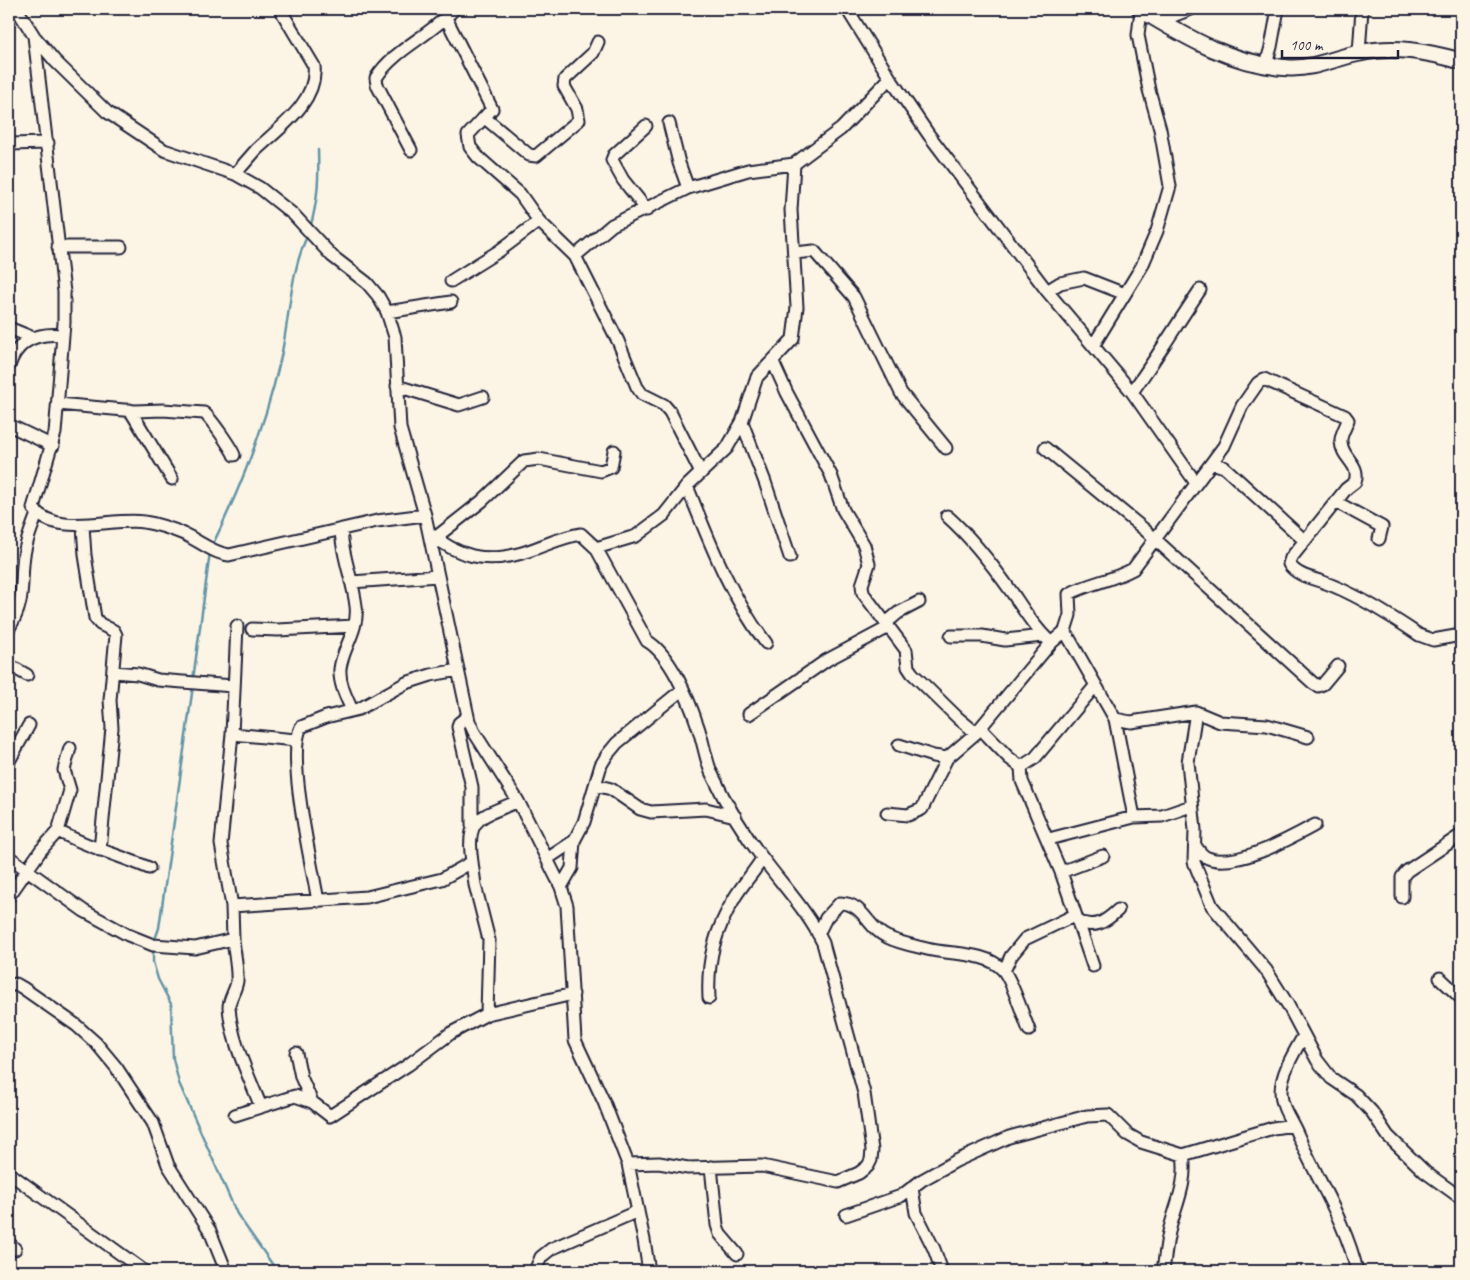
<svg xmlns="http://www.w3.org/2000/svg" width="1470" height="1280" viewBox="0 0 1470 1280" font-family="Caveat,sans-serif">
	<style>
		.lines { fill: none; stroke-linecap: round; stroke-linejoin: round }
		.stream { stroke: #6494a6; stroke-width: 2.5 }
		.minor-casing { stroke: #22223b; stroke-width: 15 }
		.major-casing { stroke: #22223b; stroke-width: 19 }
		.minor { stroke: #fcf5e5; stroke-width: 11 }
		.major { stroke: #fcf5e5; stroke-width: 15 }
	</style>
	<rect width="100%" height="100%" fill="#fcf5e5"/>
	<filter id="ink" filterUnits="userSpaceOnUse"><feTurbulence type="fractalNoise" baseFrequency=".02" numOctaves="2"/><feDisplacementMap in="SourceGraphic" scale="10" xChannelSelector="R" yChannelSelector="G"/><feConvolveMatrix kernelMatrix="1 2 1 2 8 2 1 2 1" color-interpolation-filters="sRGB"/></filter>
	<g filter="url(#ink)">
		<g class="lines">
			<!-- stream -->
			<path class="stream" d="M310,228C318,201 319,178 318,150
				M212,546C241,487 265,426 280,361C290,319 289,276 307,236
				M193,680L210,552
				M154,942L159,928L193,686
				M153,950V962L158,979L171,1004L173,1059L179,1083L237,1214L277,1271"/>
			<!-- minor casing -->
			<g class="minor-casing">
				<path id="minor" d="M17,9L34,36L55,61L107,112L164,150L235,174L260,188L294,215L332,256L367,283L378,296L387,312L395,337L400,428L425,515L469,721L474,732L518,801L561,887L567,906L575,1040L604,1102L628,1164L644,1240L649,1271
					M847,9L890,78L929,135L1047,291L1132,392L1196,483
					M1170,17L1191,9
					M446,18L492,109L468,135L470,147L478,157L520,194L539,221L575,256L618,341L637,387L642,394L664,405L670,412L701,473
					M34,36L64,292V323L55,433L33,508C55,538 112,517 144,522C157,524 172,529 184,534C199,541 213,553 229,555L377,521L425,515
					M1359,53L1362,9
					M1266,64L1271,47L1278,9
					M485,118L529,155L536,156L579,120L577,109L564,86L565,79L593,53L598,42
					M669,123L679,163L688,188
					M646,126L614,155L612,160L623,180L647,210
					M9,144L48,143
					M411,150L377,85L376,78C394,49 432,35 454,9
					M235,174C242,166 249,158 256,150C279,128 318,102 314,66L280,9
					M58,247H121
					M794,253L814,251L854,297L901,393L946,448
					M575,256L612,225L688,188L748,170L794,164L841,129L890,78
					M451,281L499,251L539,221
					M1047,291L1060,283L1084,278L1125,294
					M387,312L451,302
					M9,328L31,337
					M1093,346L1142,266L1157,231L1170,186L1160,129L1149,90L1138,35L1141,10
					M773,362L787,393L831,475L843,510L864,545L869,564L862,585L863,593L906,650L908,667L912,673L958,718L976,733
					M9,366C17,340 38,332 63,335
					M397,386L459,405L483,397
					M1132,392C1156,359 1177,324 1200,290
					M58,404L135,411L163,410L204,413C208,414 234,452 234,455
					M130,410L172,479
					M742,422L765,482L790,557
					M9,425L53,446
					M1045,448L1145,530L1313,683L1318,686L1323,684L1338,666
					M1212,463L1224,467L1304,540
					M687,486C709,541 730,596 766,643
					M1336,502L1382,527L1379,539
					M947,516C972,538 994,567 1013,594C1025,612 1035,628 1051,643
					M83,526L85,555L95,618L100,624L114,631L116,635L110,700L112,728L100,850
					M341,530C342,556 353,580 356,606C359,630 342,649 340,669C339,683 346,697 352,710
					M429,533C457,556 485,564 522,553C542,547 560,537 581,534L596,548L636,536L664,515L687,486L727,448L742,422L757,377L793,339L797,307L791,210L794,164
					M435,538L482,501L524,461L539,459L601,471L611,467L614,451
					M596,548L647,641C670,654 689,700 697,724C703,740 705,757 711,772C725,802 743,833 764,860C785,888 808,912 823,943L864,1093L872,1150L871,1160L868,1166L859,1173L838,1182L762,1166L688,1168L659,1163L628,1164
					M351,582L438,576
					M886,623L898,613L919,602
					M9,628C26,601 20,584 24,555C26,541 32,527 37,514
					M252,629L278,630L354,626
					M1065,631L1115,719L1134,817
					M951,636H982L1005,640L1043,636
					M9,665L27,675
					M113,672L138,674L158,680L233,686
					M1196,712L1188,762L1195,830L1194,862L1212,906L1266,970L1288,1005L1317,1060L1331,1078L1356,1095L1372,1112L1388,1136L1425,1172L1461,1198
					M749,714L827,660L889,627
					M468,716L459,723L458,727L472,787V825
					M1115,719L1131,722L1196,712L1220,722L1267,725L1308,737
					M980,728L1009,758L1021,767L1022,781L1061,872L1093,966
					M232,734L296,740
					M899,745L933,756L947,758
					M9,761L29,725
					M1021,767L1035,758L1096,685
					M596,785L611,789L640,809L651,812L706,809L735,816
					M887,813L908,815L922,809L947,758L976,733L1051,643L1065,631L1070,615L1069,594C1089,583 1111,581 1133,569L1224,446L1242,406L1258,383L1264,379L1345,416L1348,420C1346,427 1340,435 1341,442C1342,459 1361,464 1355,482L1346,489L1291,558L1289,564C1296,575 1311,578 1323,582C1355,593 1391,616 1419,635L1433,640L1461,635
					M58,831C87,847 119,855 149,868
					M1049,839L1134,817L1162,816L1191,806
					M1195,845C1198,850 1202,856 1208,858C1236,869 1291,838 1315,825
					M9,857L84,911L128,935L153,945L195,948L233,939L232,906L367,897L442,879L472,862C465,815 481,818 518,801
					M547,859L574,841
					M472,862L475,885L489,940L487,1014
					M1061,872L1103,856
					M561,887L572,868L574,841L584,822L601,765L607,755L617,743L683,689
					M9,896L41,850L58,831L70,790L64,770L70,748
					M1402,897V877L1407,871L1461,835
					M318,901C312,865 286,756 301,727L326,717L359,709L406,683L431,675L458,670
					M232,906L221,844L232,734L237,626
					M1077,921C1095,929 1104,923 1118,910
					M818,934L826,918L840,903C864,903 867,928 887,937C899,943 915,946 927,949C951,955 986,951 1003,970C1012,980 1023,1016 1029,1030
					M233,939C234,952 238,968 237,981C236,990 229,999 229,1007C231,1041 249,1076 261,1107
					M1004,971L1011,956L1025,939L1075,915
					M1440,978L1461,998
					M9,986L16,984L23,988L76,1025L96,1043L116,1067L153,1123L168,1165L210,1231L226,1271
					M709,998C707,959 715,931 735,897C743,884 754,872 762,859
					M1304,1035C1295,1051 1281,1073 1281,1092C1281,1107 1290,1118 1296,1131C1316,1178 1346,1222 1357,1271
					M296,1053L301,1077L312,1102
					M235,1115L295,1096L312,1102L330,1116L408,1065L451,1033L487,1014L573,994
					M711,1167L717,1225L720,1234L737,1254
					M9,1173L144,1271
					M912,1188L916,1213L934,1249L942,1271
					M846,1215L901,1196L922,1180L956,1161L1009,1137L1087,1116L1108,1115L1127,1134L1141,1142L1183,1155L1273,1128L1293,1125
					M9,1243L15,1249
					M535,1271L541,1257L551,1249L638,1211
					M1163,1271C1165,1258 1166,1245 1169,1232C1175,1206 1188,1183 1183,1155"/>
			</g>
			<!-- major casing -->
			<g class="major-casing">
				<path id="major" d="M1140,9C1187,38 1233,65 1290,68C1314,69 1337,57 1360,53C1394,45 1428,52 1461,61"/>
			</g>
			<!-- minor -->
			<use href="#minor" class="minor"/>
			<!-- major -->
			<use href="#major" class="major"/>
		</g>
	</g>
	<!-- margin -->
	<rect width="1470" height="1280" fill="none" stroke="#fcf5e5" stroke-width="30"/>
	<rect x="15" y="15" width="1440" height="1250" fill="none" stroke="#22223b" stroke-width="2" filter="url(#ink)"/>
	<!-- scale -->
	<path d="M1282 50v8h116v-8" fill="none" stroke="#22223b" stroke-width="2.5"/>
	<text x="1290" y="50" font-size="15" fill="#22223b" stroke="#fcf5e5" stroke-width="4" paint-order="stroke">100 m</text>
</svg>
